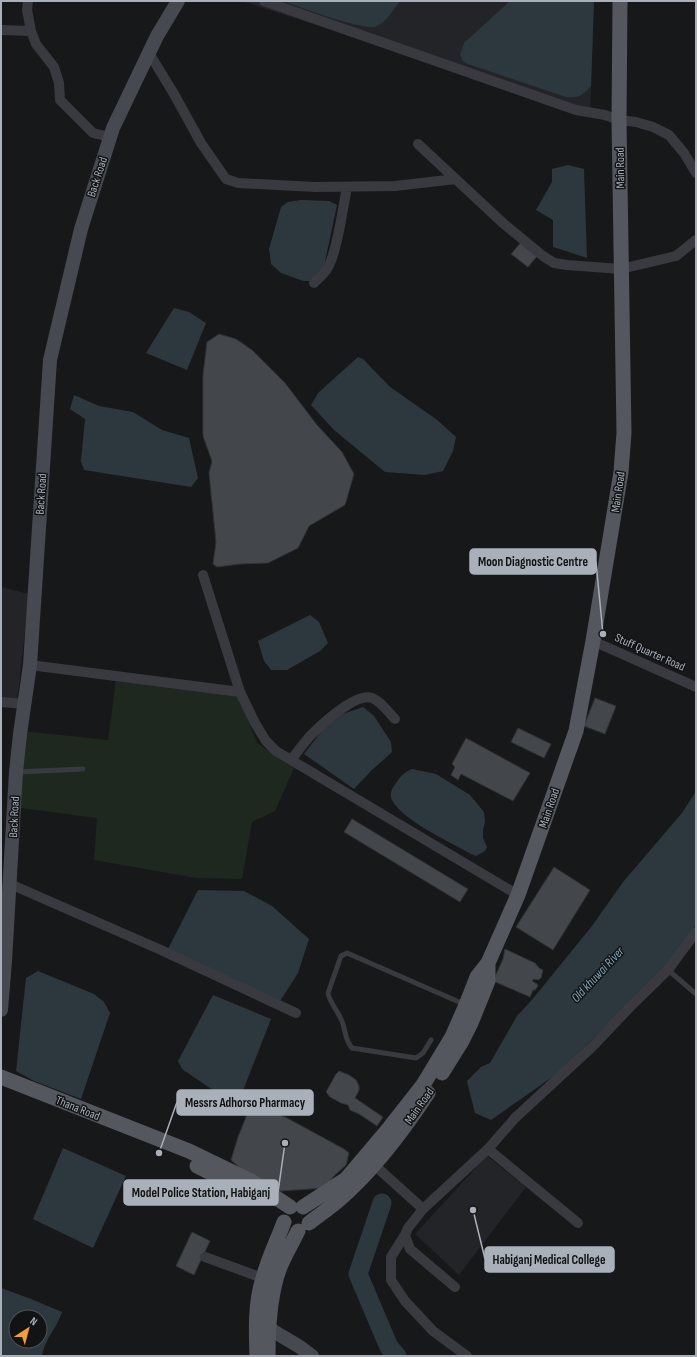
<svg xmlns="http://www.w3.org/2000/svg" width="697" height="1357" viewBox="0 0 697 1357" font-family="'Sofia Sans Condensed',sans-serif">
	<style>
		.built { fill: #232427 }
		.green { fill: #1f281f }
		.water { fill: #2d383e; fill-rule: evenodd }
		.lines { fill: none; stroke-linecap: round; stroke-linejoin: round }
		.river { stroke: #2d383e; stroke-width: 19 }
		.building { fill: #43464a; stroke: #313236 }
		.lane { stroke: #383a3f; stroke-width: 5 }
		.street { stroke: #383a3f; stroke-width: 10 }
		.secondary { stroke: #46494f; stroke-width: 14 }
		.primary { stroke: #54575e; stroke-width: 15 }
		.labels { text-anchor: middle; stroke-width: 3; stroke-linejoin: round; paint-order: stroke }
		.street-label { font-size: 12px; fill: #a9b0b9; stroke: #121315 }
		.water-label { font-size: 13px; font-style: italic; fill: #80a2b4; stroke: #121315 }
		.leader { fill: none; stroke: #a9b0b9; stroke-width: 1.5 }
		.callout-dot { fill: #a9b0b9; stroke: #121315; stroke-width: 1.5 }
		.callout { fill: #a9b0b9; stroke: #a9b0b9; stroke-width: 1.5 }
		.callout-label { font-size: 13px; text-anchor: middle; font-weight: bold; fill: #111 }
	</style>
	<rect width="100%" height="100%" fill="#17181a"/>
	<!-- built -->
	<path class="built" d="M242,1H594L590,117L470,78L325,28Z
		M1,587L29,594L17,703L1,702Z
		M487,1156L526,1187L459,1275L415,1234Z"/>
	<!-- green -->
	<path class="green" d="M116,680L236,691L257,743L294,768L275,811L252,822L242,879L196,878L94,860L97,818L21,808L22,731L108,740Z"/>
	<!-- water -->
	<path class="water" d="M284,1H400C394,9 385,24 375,27C363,30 297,7 284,1Z
		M510,1H594L591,86C582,96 579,98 566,97L468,64L463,61L460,55L464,43Z
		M568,165L584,169L587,258L553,247V220L536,210L552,182V169Z
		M301,200L329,201L337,205L323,271L314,281H303L281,273L271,264L269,249L281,207L288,202Z
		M174,308L189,312L206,323L187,370L146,353Z
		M358,357L363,359L390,387L436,419L456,437L453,451L443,471L425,475L385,472L334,430L311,405L318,393Z
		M74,395L99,406L133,412L162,430L189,438L198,478L191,487L84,470L81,461L85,419L70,409Z
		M310,615L319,622L328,643L320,651L287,670H271L264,661L258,641Z
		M363,707L374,716L391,742L392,752L371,771L354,789L304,754L325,727L343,714Z
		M412,769L436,774L470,795L484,812L485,822L483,830V838L487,847L485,851L476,856L471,854C450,842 402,820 392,800C389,794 392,788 396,783C401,776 404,772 412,769Z
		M696,791V924L676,957L558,1073L491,1120L475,1113L467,1081L481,1067L490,1063L517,1016L531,1001L592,926L623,882L682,813Z
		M198,890L244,891L272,906L309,939L298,973L277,1006L165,955Z
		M38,971L94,994L104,1002L110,1013L81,1099L34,1081L16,1071L26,978Z
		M213,995L271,1019L242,1093L229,1101L182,1069L178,1061Z
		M63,1148L126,1176L93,1248L33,1219Z
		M1,1288L31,1299L62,1312C57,1328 44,1340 42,1356H1ZM16,1317H40V1341H16Z"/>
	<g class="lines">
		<!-- river -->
		<path class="river" d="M382,1203L358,1274L389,1347L397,1356"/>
	</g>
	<!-- building -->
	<path class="building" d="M523,240L539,254L528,267L511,254Z
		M219,334L236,339L252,350L285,383L317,425L342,452L354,474L345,505L309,526L298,548L268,563L240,564L217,567L213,564L216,542L209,473L212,461L203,436V375L207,342Z
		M595,698L616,706L605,734L584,726Z
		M518,728L551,744L544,758L511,742Z
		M466,738L530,773L513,801L461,774L458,780L451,775L455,767L452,764Z
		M352,819L468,889L460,902L344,832Z
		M554,867L590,890L553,950L516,927Z
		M505,949L535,963L539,968L543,970L541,978L538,980L534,979L532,981L537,984L538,986L535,990H533L530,997L493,981L503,959Z
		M339,1071L349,1075L356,1080L359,1086V1090L355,1098L383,1117L377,1126L359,1114L350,1110L348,1105L341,1103L330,1097L326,1092L336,1074Z
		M252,1102L287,1118L344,1149L349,1153L346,1165L335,1175L324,1188L281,1191L259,1185L231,1160L238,1137Z
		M192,1232L210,1241L194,1275L176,1266Z"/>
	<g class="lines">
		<!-- lane -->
		<path class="lane" d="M17,772L83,769
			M668,970L696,994
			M431,1040L423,1053L416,1058L352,1048C344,1039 346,1029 341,1019C337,1010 330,1003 328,993L341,956L347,953L466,1005"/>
		<!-- street -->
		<path class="street" d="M28,1L27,10L31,31L36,44L54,67L59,83L60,100L93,133L110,137
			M264,1L576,110L605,115L619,120L636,122L653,127L669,135L684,153L696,173
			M1,30L31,31
			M149,53L174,94L201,143L226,179L238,183L315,187L395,186L456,179
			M418,144L504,224L543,256L554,263L567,265L621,269L676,256L696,240
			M314,283C318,279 324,274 327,269C337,254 343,207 347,187
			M203,575L240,692L255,723L266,741L276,751L291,760L518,895
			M593,641L696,687
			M30,665L240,692
			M1,702L25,704
			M291,760C297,752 304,743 310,736C321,725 356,692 372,698C381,701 388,712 395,719
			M10,884L161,950L296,1013
			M488,1149L578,1223
			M370,1161L423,1209
			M405,1235L391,1257V1280L405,1301L433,1331L467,1356
			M205,1257L268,1280
			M455,1287L410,1249L405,1235L408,1228L423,1209L488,1149L515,1118L592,1047L631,1006L668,970L696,932"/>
		<!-- secondary -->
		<path class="secondary" d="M1,1010L5,961L16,772L20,734L30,665L50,360L81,229L113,128L157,36L178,1
			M268,1328L300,1347L312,1356"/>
		<!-- primary -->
		<path class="primary" d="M442,1073L462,1041L471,1023L488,981V963
			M1,1077L189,1151L251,1181L290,1207
			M197,1166L251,1193
			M303,1207L346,1179L390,1127L423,1085L452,1037L466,1005L477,977L488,963L518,895L576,731L593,641L621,472L624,433L619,120L620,1
			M309,1223C319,1215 330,1208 340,1199C375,1169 403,1131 428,1093
			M257,1356C256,1330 255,1303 263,1278C268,1259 277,1241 284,1222
			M268,1356C268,1328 270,1293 280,1267C285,1255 292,1243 298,1231"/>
	</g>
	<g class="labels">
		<!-- street labels -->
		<g class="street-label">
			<text transform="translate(620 168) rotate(-91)" y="4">Main Road</text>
			<text transform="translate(97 177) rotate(-72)" y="4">Back Road</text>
			<text transform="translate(618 492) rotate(-82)" y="4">Main Road</text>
			<text transform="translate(41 494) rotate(-86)" y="4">Back Road</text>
			<text transform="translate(650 652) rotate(24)" y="4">Stuff Quarter Road</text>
			<text transform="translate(549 808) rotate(-71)" y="4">Main Road</text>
			<text transform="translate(14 817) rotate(-87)" y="4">Back Road</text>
			<text transform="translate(419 1106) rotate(-55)" y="4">Main Road</text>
			<text transform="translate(78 1108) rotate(22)" y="4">Thana Road</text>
		</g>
		<!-- water labels -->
		<g class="water-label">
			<text transform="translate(597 974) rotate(-47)" y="5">Old khuwai River</text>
		</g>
	</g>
	<!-- callouts -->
	<path class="leader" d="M603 634L596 562M159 1153L177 1102M285 1143L278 1192M473 1210L485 1259"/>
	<g class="callout-dot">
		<circle cx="603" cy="634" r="4"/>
		<circle cx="159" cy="1153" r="4"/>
		<circle cx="285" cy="1143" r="4"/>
		<circle cx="473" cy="1210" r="4"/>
	</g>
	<g class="callout">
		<rect x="470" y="549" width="126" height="25" rx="4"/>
		<rect x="177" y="1090" width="136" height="25" rx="4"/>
		<rect x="124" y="1180" width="154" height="25" rx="4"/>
		<rect x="485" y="1247" width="129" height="25" rx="4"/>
	</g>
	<g class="callout-label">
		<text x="533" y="566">Moon Diagnostic Centre</text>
		<text x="245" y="1107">Messrs Adhorso Pharmacy</text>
		<text x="201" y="1197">Model Police Station, Habiganj</text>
		<text x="549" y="1264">Habiganj Medical College</text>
	</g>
	<!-- border -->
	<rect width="697" height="1357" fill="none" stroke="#a9b0b9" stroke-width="4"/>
	<!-- north arrow -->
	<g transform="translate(28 1329) rotate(36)"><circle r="19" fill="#121315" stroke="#4e5257"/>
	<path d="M0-3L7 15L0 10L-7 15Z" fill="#f39d35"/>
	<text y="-6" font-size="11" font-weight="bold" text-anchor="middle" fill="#a9b0b9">N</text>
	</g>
</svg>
